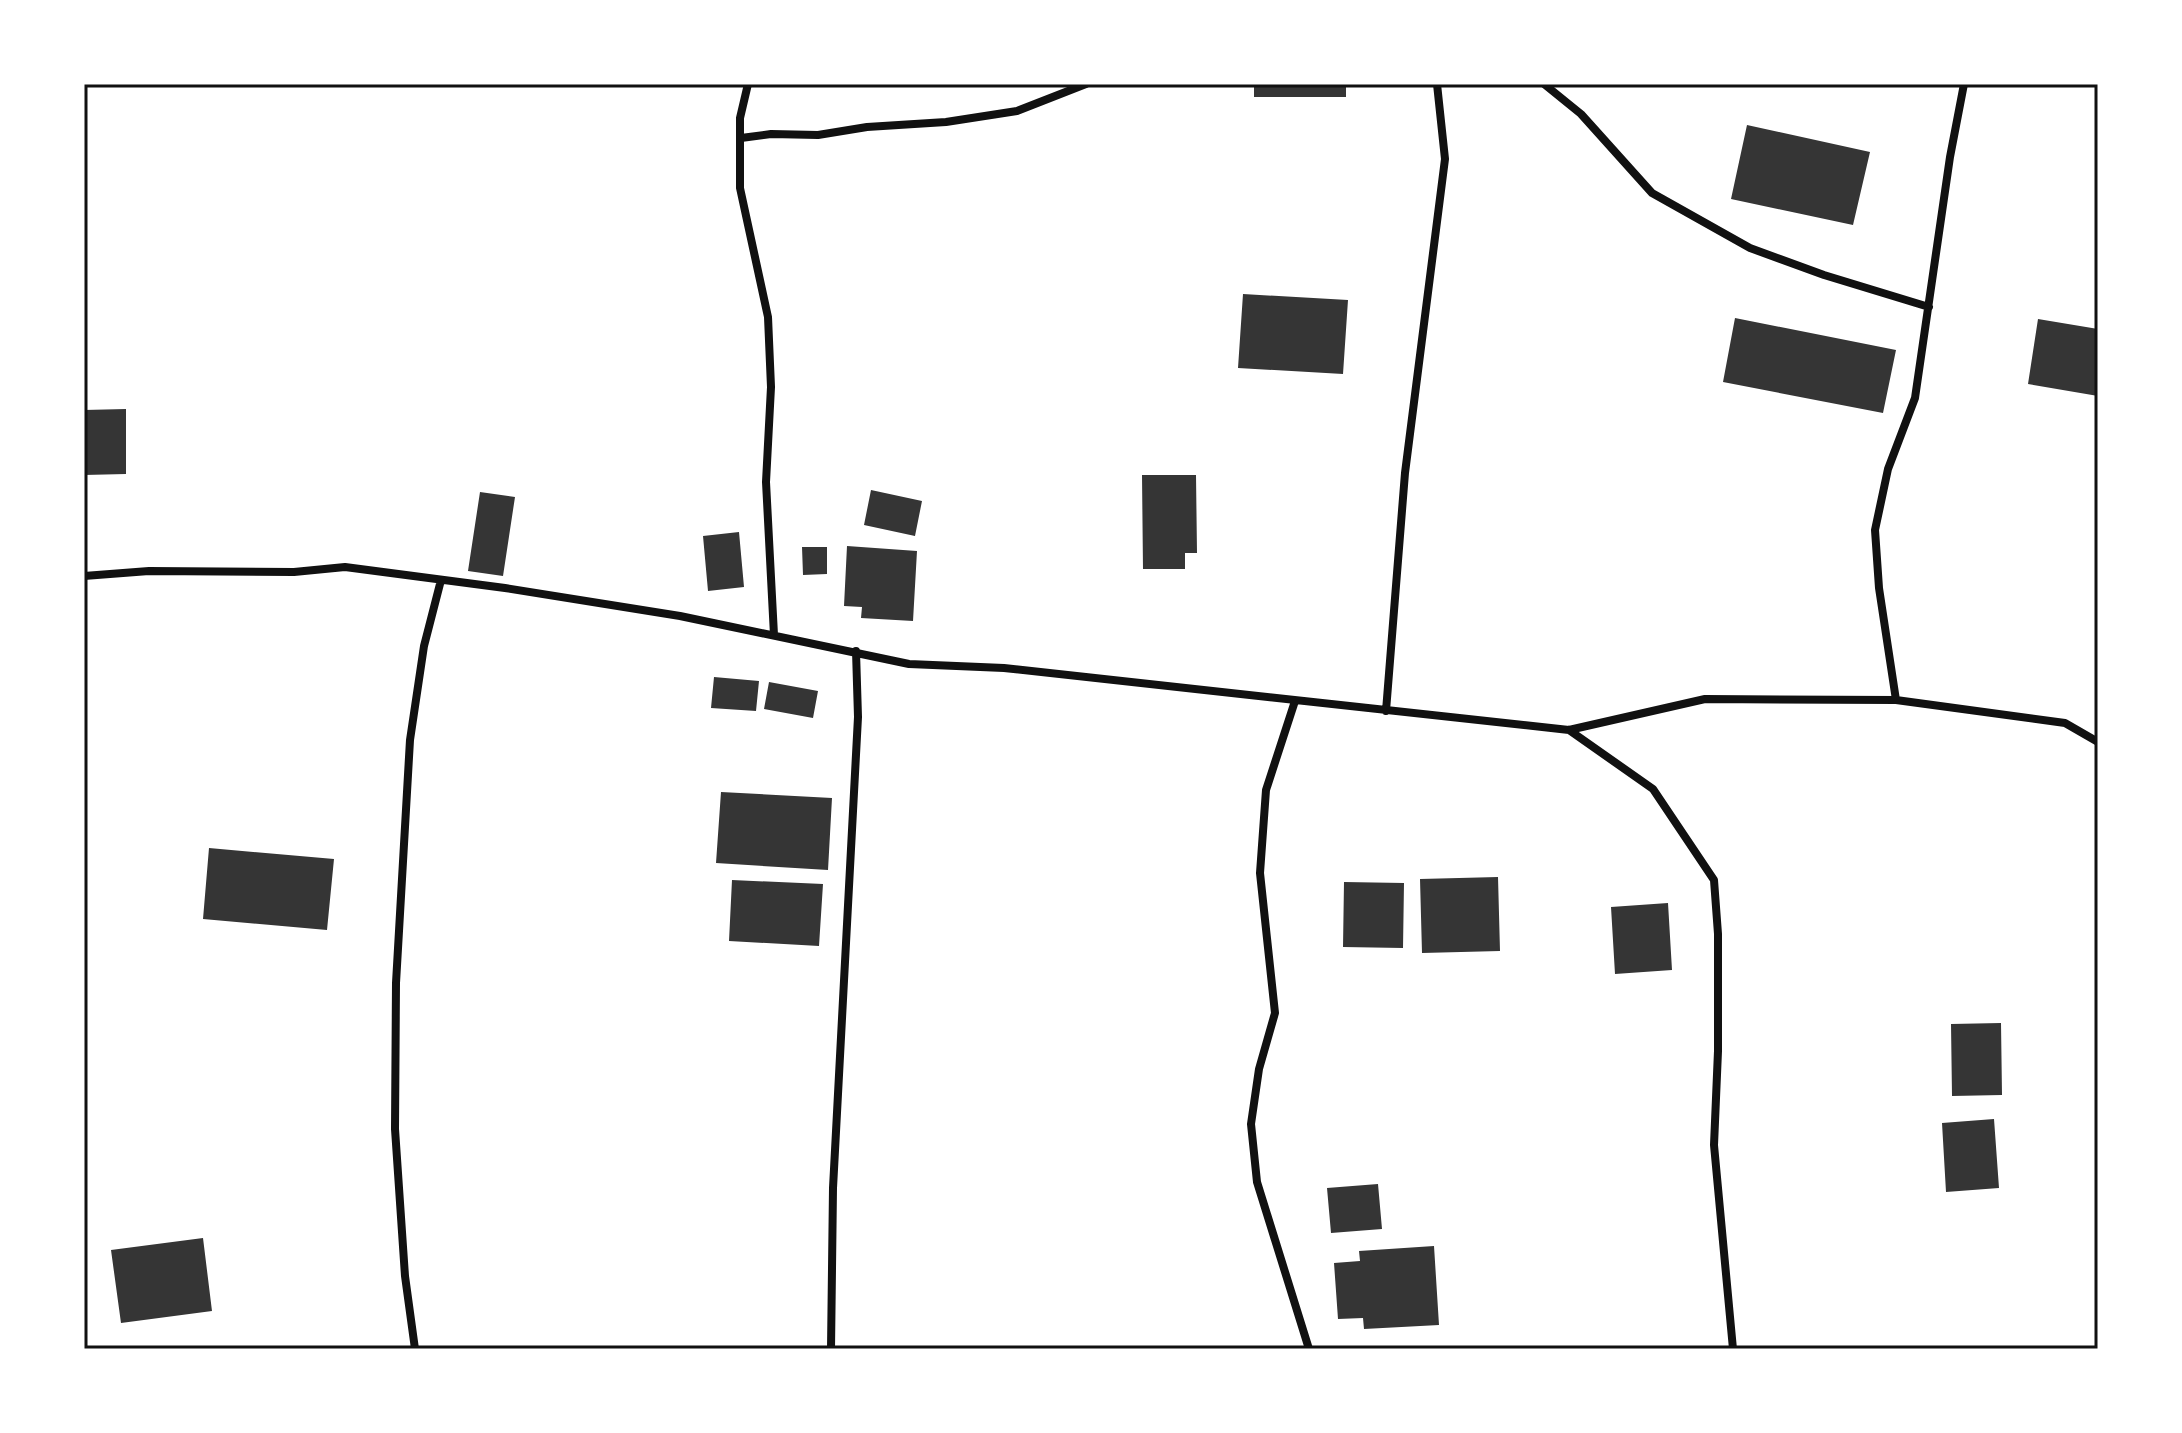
<svg xmlns="http://www.w3.org/2000/svg" width="2182" height="1433" viewBox="0 0 2182 1433" font-family="'Varela Round',sans-serif">
	<style>
		.building { fill: #353535 }
		.lines { fill: none; stroke-linecap: round; stroke-linejoin: round }
		.minor { stroke: #111; stroke-width: 8 }
		.neatline { fill: none; stroke: #111; stroke-width: 3 }
	</style>
	<rect width="100%" height="100%" fill="#fff"/>
	<!-- building -->
	<path class="building" d="M1254,84H1346V97H1254Z
		M1747,125L1870,152L1853,225L1731,199Z
		M1243,294L1348,300L1343,374L1238,368Z
		M1735,318L1896,350L1883,413L1723,382Z
		M2038,319L2098,329V396L2028,384Z
		M126,409V474L84,475V410Z
		M1142,475H1196L1197,553H1185V569H1143Z
		M871,490L922,501L915,536L864,525Z
		M480,492L515,497L503,576L468,571Z
		M739,532L744,587L708,591L703,536Z
		M847,546L917,551L913,621L861,618L862,607L844,606Z
		M802,547H827V574L803,575Z
		M714,677L759,681L756,711L711,708Z
		M769,682L818,691L813,718L764,709Z
		M721,792L832,798L828,870L716,863Z
		M209,848L334,859L327,930L203,919Z
		M1498,877L1500,951L1422,953L1420,879Z
		M732,880L823,884L819,946L729,941Z
		M1344,882L1404,883L1403,948L1343,947Z
		M1668,903L1672,970L1615,974L1611,907Z
		M2001,1023L2002,1095L1952,1096L1951,1024Z
		M1994,1119L1999,1188L1946,1192L1942,1123Z
		M1378,1184L1382,1229L1331,1233L1327,1188Z
		M203,1238L212,1311L121,1323L111,1250Z
		M1434,1246L1439,1325L1364,1329L1363,1318L1338,1319L1334,1263L1360,1261L1359,1251Z"/>
	<g class="lines">
		<!-- minor -->
		<path class="minor" d="M748,84L740,118V188L768,317L771,387L766,482L774,635
			M1544,84L1581,114L1652,193L1750,248L1824,275L1929,307
			M741,138L771,134L818,135L867,127L946,122L1017,111L1086,84
			M84,576L149,571L294,572L345,567L505,588L680,616L909,664L1004,668L1569,730L1705,699L1896,700L2065,723L2098,742
			M1896,700L1879,588L1875,530L1888,469L1915,398L1950,157L1964,84
			M1295,701L1266,790L1260,873L1275,1013L1259,1069L1251,1124L1257,1182L1309,1349
			M1386,711L1405,473L1445,159L1437,84
			M1569,730L1653,789L1714,880L1718,934V1051L1714,1145L1733,1349
			M415,1349L405,1276L395,1129L396,983L410,740L424,646L441,580
			M831,1349L833,1188L858,717L856,651"/>
	</g>
	<!-- border -->
	<rect width="2182" height="1433" fill="none" stroke="#ffffff" stroke-width="172"/>
	<rect x="86" y="86" width="2010" height="1261" class="neatline"/>
</svg>
